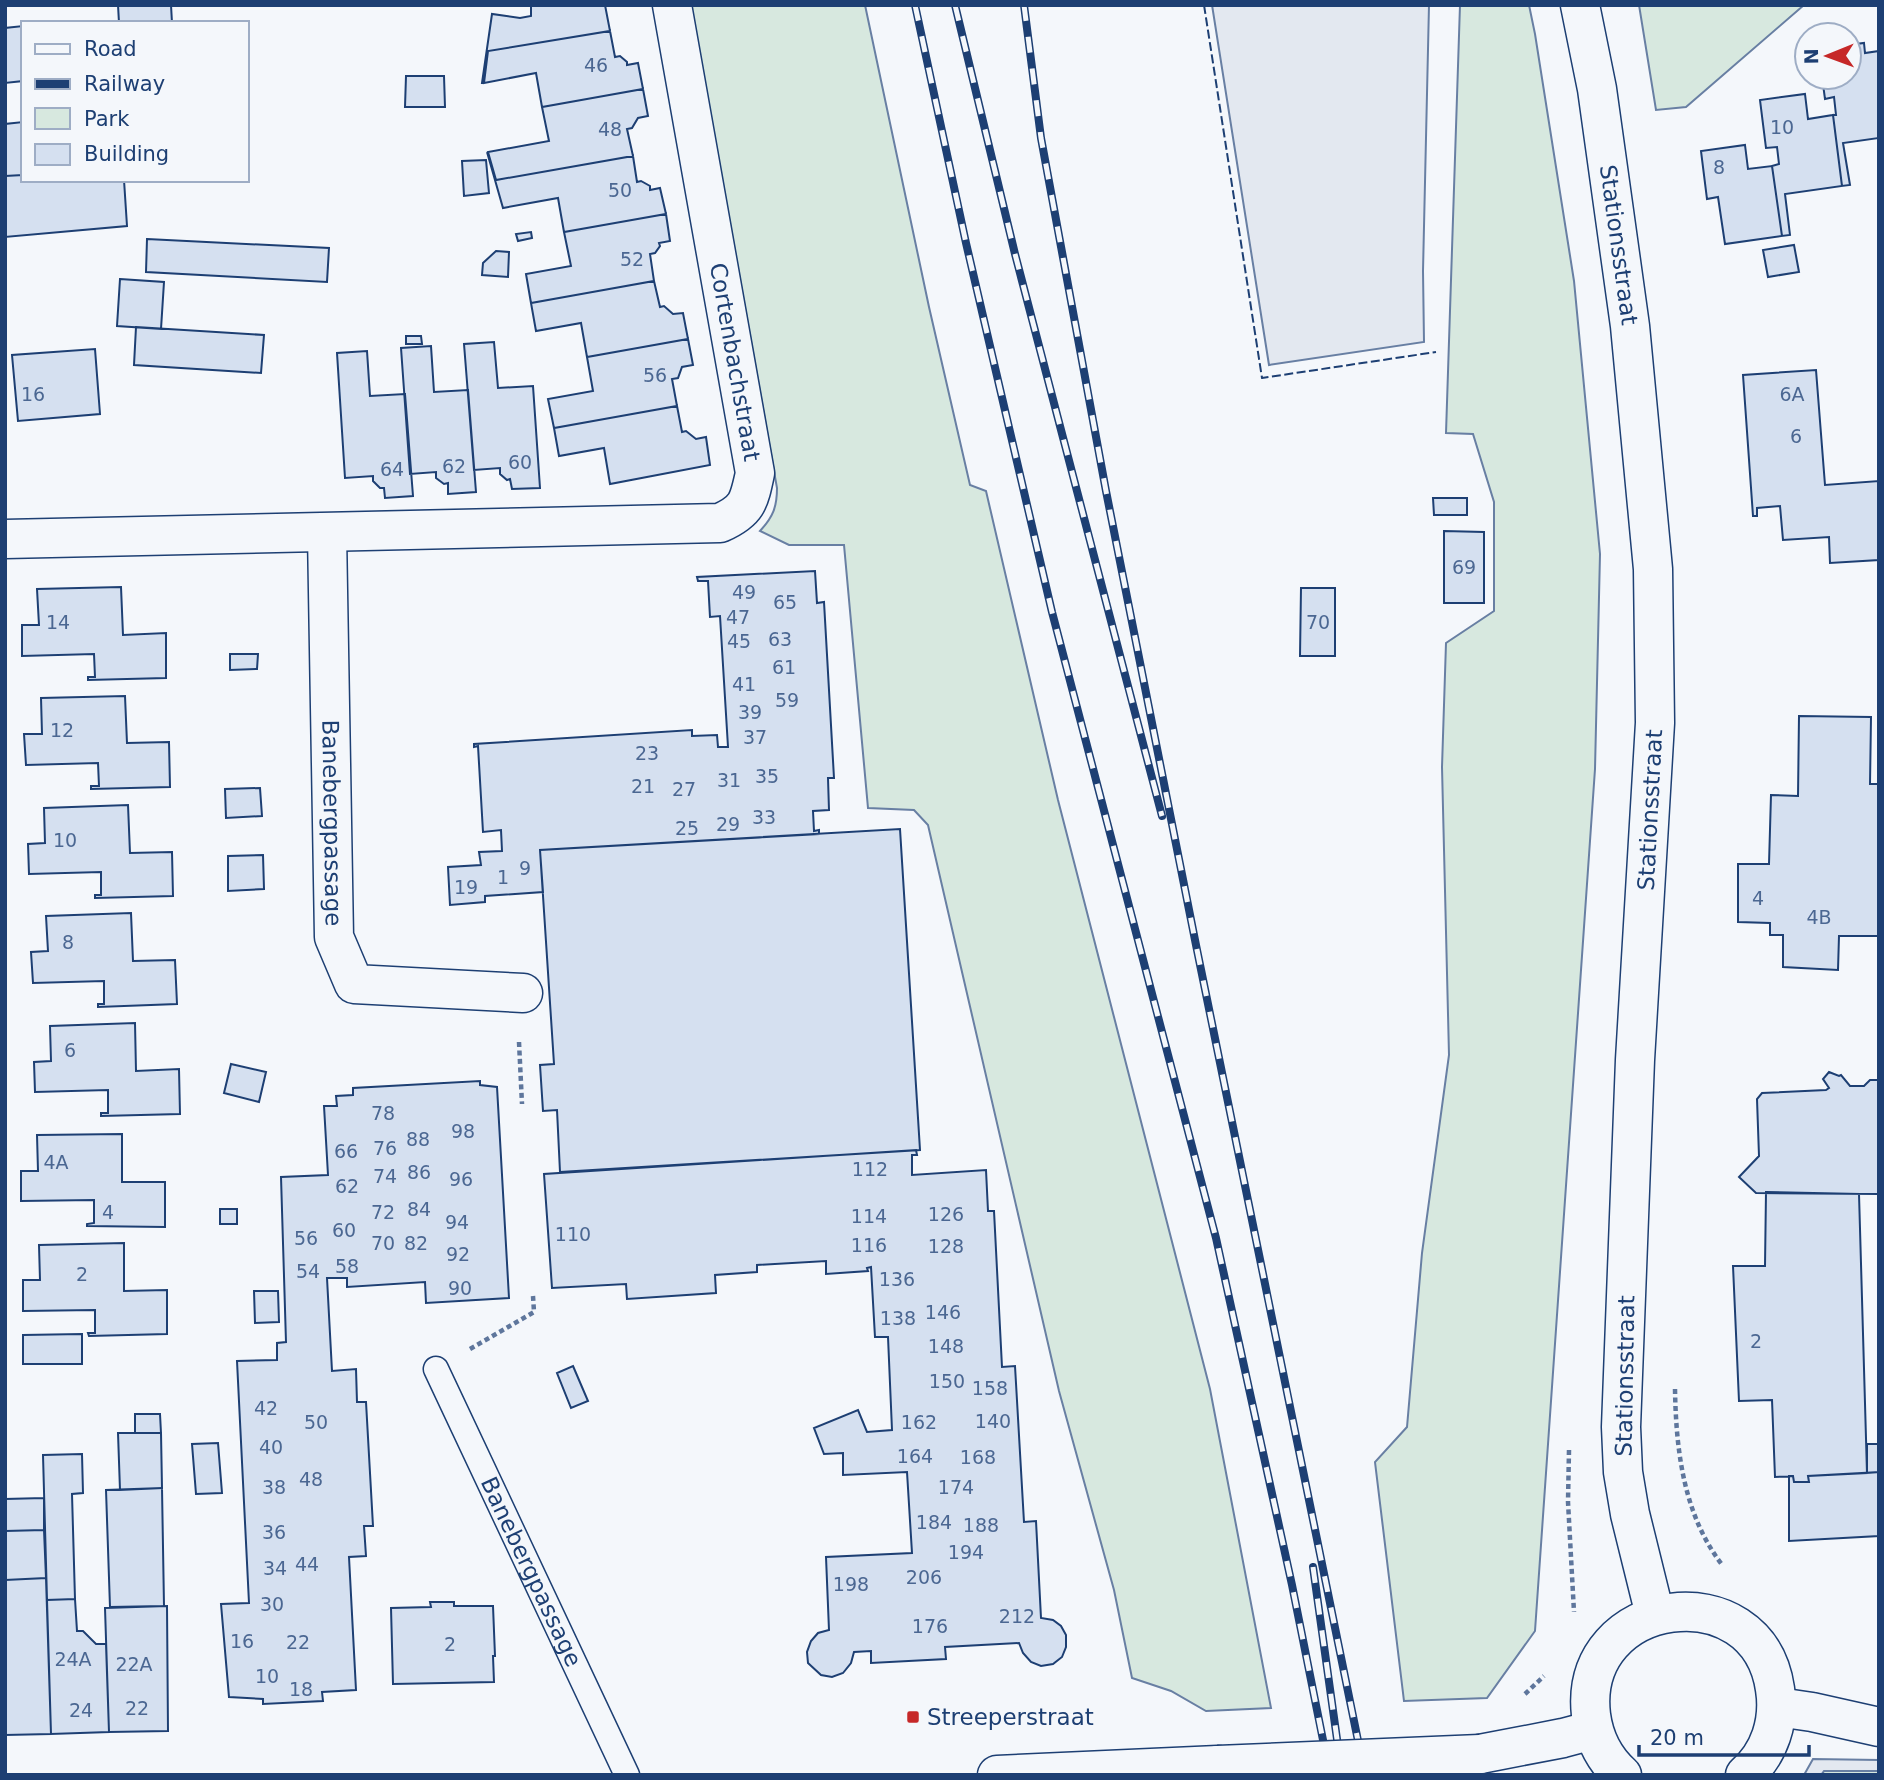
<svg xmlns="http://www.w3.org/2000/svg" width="1884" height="1780" viewBox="0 0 1884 1780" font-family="'DejaVu Sans',sans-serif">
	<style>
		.green { fill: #d7e8df; stroke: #687fa3; stroke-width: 2 }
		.parking { fill: #e3e8f0; stroke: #687fa3; stroke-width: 2 }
		.building { fill: #d5e0f0; stroke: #1d3f73; stroke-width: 2 }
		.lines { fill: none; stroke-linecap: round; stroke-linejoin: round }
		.lane-casing { stroke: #1d3f73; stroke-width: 27 }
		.street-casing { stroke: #1d3f73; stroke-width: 41 }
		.secondary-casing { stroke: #1d3f73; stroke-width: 41 }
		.path { stroke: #5e769c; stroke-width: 4.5; stroke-dasharray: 5 3.5; stroke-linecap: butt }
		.lane { stroke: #f4f7fb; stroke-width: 24 }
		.street { stroke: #f4f7fb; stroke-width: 38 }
		.secondary { stroke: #f4f7fb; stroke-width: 38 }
		.rail-casing { stroke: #1d3f73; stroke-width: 8 }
		.rail { stroke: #f4f7fb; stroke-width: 5; stroke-dasharray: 16; stroke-linecap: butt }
		.secondary-bridge-casing { stroke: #1d3f73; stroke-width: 41; stroke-linecap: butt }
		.secondary-bridge { stroke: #f4f7fb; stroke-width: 38 }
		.fence { stroke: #1d3f73; stroke-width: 2; stroke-dasharray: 9 3.5; stroke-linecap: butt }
		.poi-dot { fill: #c62828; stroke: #f4f7fb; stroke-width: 2.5 }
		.labels { text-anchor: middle; stroke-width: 5; stroke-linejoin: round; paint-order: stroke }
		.number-label { font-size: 19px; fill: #4b6792 }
		.street-label { font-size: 23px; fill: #1d3f73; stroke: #f4f7fb }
		.poi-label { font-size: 23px; fill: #1d3f73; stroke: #f4f7fb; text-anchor: start }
	</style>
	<rect width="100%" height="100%" fill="#f4f7fb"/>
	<!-- green -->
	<path class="green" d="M691,5H865L929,307L970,485L986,491L1058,800L1210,1389L1271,1708L1206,1711L1171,1691L1132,1678L1114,1590L1059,1391L928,825L914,810L868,808L844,545H789L760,531C773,517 777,507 777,488Z
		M1460,5H1529L1535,34L1574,281L1600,554L1595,769L1535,1631L1487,1698L1404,1701L1375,1462L1407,1427L1422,1253L1449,1055L1442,767L1446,643L1494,611V502L1473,434L1446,433Z
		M1639,5H1804L1686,107L1656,110Z
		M1824,1771H1879V1775H1821Z"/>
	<!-- parking -->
	<path class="parking" d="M1212,5H1429L1423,271L1424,342L1269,365Z
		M1813,1759L1879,1760V1771H1824L1821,1775H1804Z"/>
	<!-- building -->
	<path class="building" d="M118,5H171L172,23H119Z
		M531,5H605L610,31L488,51L484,83H482L492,14L520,18L531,16Z
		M23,26V81L5,83V28Z
		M610,31L615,57L620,56L627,62V65L638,63L643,89L542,107L536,73L484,83L488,51Z
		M1864,43L1865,53L1879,51V138L1843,143L1850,185L1842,186L1833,115H1836L1834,97L1825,99L1822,77H1849V45Z
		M406,76H444L445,107H405Z
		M643,89L648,116L638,118L632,128L627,129L633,156L496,180L488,152L549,141L542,107Z
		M1805,94L1808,119L1833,115L1842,186L1785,194L1790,235L1782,236L1772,166L1779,164L1777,147L1766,148L1760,100Z
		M23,122V175L5,176V124Z
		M1745,145L1748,169L1772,166L1782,236L1725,244L1718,197L1707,199L1701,151Z
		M487,152L496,180L633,156L637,182L641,181L650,186V190L660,188L666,214L564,232L558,198L503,208Z
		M486,160L489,193L464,196L462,161Z
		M23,175V180H124L127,226L5,237V176Z
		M666,214L670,241L659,243L660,246L655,253L650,254L654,281L531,303L526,274L571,266L564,232Z
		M531,232L532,238L518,241L516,234Z
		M147,239L329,248L327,282L146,272Z
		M1794,245L1799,272L1768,277L1763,250Z
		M496,251L509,252L508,277L482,275L483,263Z
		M120,279L164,282L161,329L117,326Z
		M654,281L660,307L664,306L673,314L683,313L688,339L587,357L581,323L536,331L531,303Z
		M136,327L264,335L261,373L134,365Z
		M406,336H421L422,344H406Z
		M688,339L693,365L682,367L678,378L672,379L677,406L554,428L548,399L593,391L587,357Z
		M494,342L498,388L533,386L540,488L512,489L510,479L507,480L500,474V468L474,470L464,344Z
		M431,346L434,392L468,390L476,492L448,494V483L444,484L436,478V472L410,474L401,348Z
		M95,349L100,414L18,421L12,355Z
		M367,351L370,396L405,394L413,496L385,498L384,488H380L373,481V476L345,478L337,353Z
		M1816,370L1825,485L1879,481V560L1830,563L1829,537L1783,540L1780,506L1757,508V516H1753L1743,375Z
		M677,406L682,432L686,431L696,439L706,437L710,465L610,484L604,448L559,456L554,428Z
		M1433,498H1467V515H1434Z
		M1444,531L1484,532V603H1444Z
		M815,571L817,603L824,602L834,778H828L829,810L813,811L814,831L819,830V834L540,850L543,892L485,896V902L450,905L448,867L481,865L479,852L502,851L501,830L483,832L478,746L474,747V744L692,730V736L717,735L718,747H728L720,616L710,617L708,581H698L697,577Z
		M121,587L123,635L166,633V678L88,680V677H95L94,654L22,656V625H39L37,589Z
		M1301,588H1335V656H1300Z
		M230,654H258L257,669L230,670Z
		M125,696L127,743L169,742L170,787L91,789V786H99L98,763L26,765L24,734H42L41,698Z
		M1799,716L1871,717L1870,784H1879V936H1839L1838,970L1783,967V935H1770V923L1738,922V864H1769L1771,795L1798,796Z
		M260,788L262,816L226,818L225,789Z
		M128,805L130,853L172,852L173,896L95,898V895H101V872L29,874L28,844L45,843L44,808Z
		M900,829L920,1150L560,1172L557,1110L543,1111L540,1065L554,1064L540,850Z
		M263,855L264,889L228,891V856Z
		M131,913L133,961L175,960L177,1004L98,1007V1004H104V981L33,983L31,952L48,951L46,916Z
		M135,1023L136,1071L179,1069L180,1114L101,1116V1113H108V1090L35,1092L34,1062L51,1061L50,1026Z
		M231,1064L266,1072L259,1102L224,1093Z
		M1829,1072L1839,1076L1841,1075L1850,1086H1864L1870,1080H1879V1194L1756,1193L1739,1177L1759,1156L1757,1099L1762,1093L1826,1090L1829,1088L1823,1079Z
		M480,1081V1085L497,1087L509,1298L426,1303L425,1282L347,1287V1278H327L332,1371L356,1369L357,1402H366L373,1526H364L366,1556L349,1557L356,1690L322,1692L323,1701L263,1704V1699L229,1697L221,1604L249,1603L237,1361L277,1360V1343L286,1342L281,1177L328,1175L324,1106H337L336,1096L353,1095V1088Z
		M122,1134V1182H165V1227L87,1226V1224L94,1223V1200L21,1201V1171H38L37,1135Z
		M916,1150L917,1155H912V1175L986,1170L988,1211H994L1002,1367L1015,1366L1024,1522L1036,1521L1041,1618L1053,1620L1061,1626L1066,1635V1647L1062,1657L1053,1664L1041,1666L1031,1662L1023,1653L1019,1643L945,1647L946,1659L871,1663V1651L854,1652L851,1663L843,1673L832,1677L821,1675L808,1663L807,1652L811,1641L818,1633L829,1630L826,1557L912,1553L907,1472L843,1475V1453L824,1454L814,1428L858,1410L867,1432L892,1430L888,1337H875L871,1267L867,1268L868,1271L826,1274V1261L757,1265V1272L715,1275L716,1293L627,1299L626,1284L552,1288L544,1174Z
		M1766,1192L1859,1194L1867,1473L1808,1476L1809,1482H1794L1793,1476L1775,1477L1772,1400L1739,1401L1733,1266H1765Z
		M220,1209H237V1224H220Z
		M124,1243V1291L167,1290V1334L89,1336L88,1333H95V1310L23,1311V1280H40L39,1245Z
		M254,1291H278L279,1322L255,1323Z
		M82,1334V1364H23V1335Z
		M573,1366L588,1401L571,1408L557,1373Z
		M135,1414H160L161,1433H135Z
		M118,1433H161L162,1488L120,1490Z
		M218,1443L222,1493L196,1494L192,1444Z
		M1867,1444H1879V1472L1867,1473Z
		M82,1454L83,1493L72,1494L75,1599L47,1600L43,1455Z
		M1879,1472V1536L1789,1541V1476H1793L1794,1482H1809L1808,1476Z
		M162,1488L164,1606L110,1607L106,1490Z
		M44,1498V1530L5,1531V1499Z
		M44,1530L46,1578L5,1580V1531Z
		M46,1578L51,1734L5,1735V1580Z
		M75,1599L77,1631H83L96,1644H106L109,1732L51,1734L47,1600Z
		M430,1602H454V1606H493L495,1656H493L494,1682L393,1684L391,1608L431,1607Z
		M167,1606L168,1731L109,1732L105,1608Z"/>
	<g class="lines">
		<!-- lane casing -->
		<g class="lane-casing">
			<g id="lane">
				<path id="s1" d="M436,1369L627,1775"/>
			</g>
		</g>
		<!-- street casing -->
		<g class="street-casing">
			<g id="street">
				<path id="s2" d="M327,533L334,937L354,984L523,993"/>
				<path d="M5,539L720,523C747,511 749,502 755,473L672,5"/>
			</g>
		</g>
		<!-- secondary casing -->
		<g class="secondary-casing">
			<g id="secondary">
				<path id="s3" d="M1580,5L1597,89L1630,326L1653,569L1655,723L1635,1060L1621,1427L1623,1472L1630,1514L1655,1615"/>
				<path d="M1778,1707L1812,1712L1879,1727"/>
				<path d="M1480,1754L1563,1738L1593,1730"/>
				<path d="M997,1775L1218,1765"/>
				<path d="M1622,1775C1604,1759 1594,1738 1591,1715C1577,1595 1758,1571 1775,1689C1780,1721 1770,1753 1745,1775"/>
			</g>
		</g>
		<!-- path -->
		<path class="path" d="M519,1042L522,1104
			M470,1349L534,1312L533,1296
			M1675,1389C1676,1452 1684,1516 1723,1566
			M1569,1450L1568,1502L1574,1612
			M1525,1694L1544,1676"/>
		<!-- lane -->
		<use href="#lane" class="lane"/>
		<!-- street -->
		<use href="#street" class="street"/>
		<!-- secondary -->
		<use href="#secondary" class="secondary"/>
		<!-- rail casing -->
		<g class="rail-casing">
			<path id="rail" d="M915,5L966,243L1052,612L1216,1238L1292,1585L1330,1775
				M955,5L1015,254L1162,816
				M1024,5L1041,138L1106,491L1196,945L1365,1775
				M1313,1567L1342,1775"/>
		</g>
		<!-- rail -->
		<use href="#rail" class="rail"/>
		<!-- secondary-bridge casing -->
		<g class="secondary-bridge-casing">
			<path id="secondary-bridge" d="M1218,1765L1480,1754"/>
		</g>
		<!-- secondary-bridge -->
		<use href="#secondary-bridge" class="secondary-bridge"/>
		<!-- fence -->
		<path class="fence" d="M1204,5L1262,378L1436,352"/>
	</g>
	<!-- markers -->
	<rect class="poi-dot" x="906" y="1710" width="14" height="14" rx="3.5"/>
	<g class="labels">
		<!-- number labels -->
		<g class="number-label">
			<text x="596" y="72">46</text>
			<text x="1782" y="134">10</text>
			<text x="610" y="136">48</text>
			<text x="1719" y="174">8</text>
			<text x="620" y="197">50</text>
			<text x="632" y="266">52</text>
			<text x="655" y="382">56</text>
			<text x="33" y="401">16</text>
			<text x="1792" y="401">6A</text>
			<text x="1796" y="443">6</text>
			<text x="520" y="469">60</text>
			<text x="454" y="473">62</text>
			<text x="392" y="476">64</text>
			<text x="1464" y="574">69</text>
			<text x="744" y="599">49</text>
			<text x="785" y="609">65</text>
			<text x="738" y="624">47</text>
			<text x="58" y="629">14</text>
			<text x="1318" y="629">70</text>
			<text x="780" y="646">63</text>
			<text x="739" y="648">45</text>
			<text x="784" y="674">61</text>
			<text x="744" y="691">41</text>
			<text x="787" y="707">59</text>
			<text x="750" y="719">39</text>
			<text x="62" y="737">12</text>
			<text x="755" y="744">37</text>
			<text x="647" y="760">23</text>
			<text x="767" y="783">35</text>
			<text x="729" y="787">31</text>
			<text x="643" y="793">21</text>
			<text x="684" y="796">27</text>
			<text x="764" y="824">33</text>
			<text x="728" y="831">29</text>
			<text x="687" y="835">25</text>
			<text x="65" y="847">10</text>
			<text x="525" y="875">9</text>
			<text x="503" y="884">1</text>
			<text x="466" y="894">19</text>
			<text x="1758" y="905">4</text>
			<text x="1819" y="924">4B</text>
			<text x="68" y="949">8</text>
			<text x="70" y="1057">6</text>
			<text x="383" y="1120">78</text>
			<text x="463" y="1138">98</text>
			<text x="418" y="1146">88</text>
			<text x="385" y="1155">76</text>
			<text x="346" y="1158">66</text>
			<text x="56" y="1169">4A</text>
			<text x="870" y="1176">112</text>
			<text x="419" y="1179">86</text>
			<text x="385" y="1183">74</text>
			<text x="461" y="1186">96</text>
			<text x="347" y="1193">62</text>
			<text x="419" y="1216">84</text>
			<text x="108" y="1219">4</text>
			<text x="383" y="1219">72</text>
			<text x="946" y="1221">126</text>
			<text x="869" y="1223">114</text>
			<text x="457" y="1229">94</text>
			<text x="344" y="1237">60</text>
			<text x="573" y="1241">110</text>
			<text x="306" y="1245">56</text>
			<text x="383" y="1250">70</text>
			<text x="416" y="1250">82</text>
			<text x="869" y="1252">116</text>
			<text x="946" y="1253">128</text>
			<text x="458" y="1261">92</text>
			<text x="347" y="1273">58</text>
			<text x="308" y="1278">54</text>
			<text x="82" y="1281">2</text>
			<text x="897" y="1286">136</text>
			<text x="460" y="1295">90</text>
			<text x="943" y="1319">146</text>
			<text x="898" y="1325">138</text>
			<text x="1756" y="1348">2</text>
			<text x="946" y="1353">148</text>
			<text x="947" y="1388">150</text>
			<text x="990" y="1395">158</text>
			<text x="266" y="1415">42</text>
			<text x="993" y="1428">140</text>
			<text x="316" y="1429">50</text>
			<text x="919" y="1429">162</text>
			<text x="271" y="1454">40</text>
			<text x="915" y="1463">164</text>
			<text x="978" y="1464">168</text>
			<text x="311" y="1486">48</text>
			<text x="274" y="1494">38</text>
			<text x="956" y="1494">174</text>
			<text x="934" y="1529">184</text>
			<text x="981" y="1532">188</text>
			<text x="274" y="1539">36</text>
			<text x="966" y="1559">194</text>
			<text x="307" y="1571">44</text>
			<text x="275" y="1575">34</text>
			<text x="924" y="1584">206</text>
			<text x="851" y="1591">198</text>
			<text x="272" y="1611">30</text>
			<text x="1017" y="1623">212</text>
			<text x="930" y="1633">176</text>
			<text x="242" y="1648">16</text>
			<text x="298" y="1649">22</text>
			<text x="450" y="1651">2</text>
			<text x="73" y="1666">24A</text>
			<text x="134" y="1671">22A</text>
			<text x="267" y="1683">10</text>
			<text x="301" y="1696">18</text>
			<text x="137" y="1715">22</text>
			<text x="81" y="1717">24</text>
		</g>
		<!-- street labels -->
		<g class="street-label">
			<text dy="8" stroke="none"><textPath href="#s3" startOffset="243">Stationsstraat</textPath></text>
			<text transform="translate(735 362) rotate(80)" y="8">Cortenbachstraat</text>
			<text transform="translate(1650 810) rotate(-87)" y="8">Stationsstraat</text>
			<text dy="8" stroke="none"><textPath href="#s2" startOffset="290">Banebergpassage</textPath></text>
			<text transform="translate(1625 1376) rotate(-89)" y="8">Stationsstraat</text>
			<text dy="8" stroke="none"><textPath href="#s1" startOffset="224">Banebergpassage</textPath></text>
		</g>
		<!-- poi labels -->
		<g class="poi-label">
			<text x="927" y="1725">Streeperstraat</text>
		</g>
	</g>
	<!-- border -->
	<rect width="1884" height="1780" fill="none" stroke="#1d3f73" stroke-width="14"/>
	<!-- legend -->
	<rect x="21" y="21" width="228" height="161" fill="#f4f7fb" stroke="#9eadc5" stroke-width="2"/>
	<rect x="35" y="44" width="35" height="10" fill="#f4f7fb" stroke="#9eadc5" stroke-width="2"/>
	<text x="84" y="56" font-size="21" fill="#1d3f73">Road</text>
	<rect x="35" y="79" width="35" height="10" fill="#1d3f73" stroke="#9eadc5" stroke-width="2"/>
	<text x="84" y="91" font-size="21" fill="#1d3f73">Railway</text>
	<rect x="35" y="108" width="35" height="21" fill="#d7e8df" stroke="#9eadc5" stroke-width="2"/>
	<text x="84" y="126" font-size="21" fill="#1d3f73">Park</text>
	<rect x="35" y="144" width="35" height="21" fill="#d5e0f0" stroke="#9eadc5" stroke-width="2"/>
	<text x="84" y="161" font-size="21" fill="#1d3f73">Building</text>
	<!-- north arrow -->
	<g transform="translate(1828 56) rotate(269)"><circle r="33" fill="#f4f7fb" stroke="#9eadc5" stroke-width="2"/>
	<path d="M0-5L12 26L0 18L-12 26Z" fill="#c62828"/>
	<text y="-10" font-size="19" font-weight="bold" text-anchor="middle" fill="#1d3f73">N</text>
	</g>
	<!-- scale -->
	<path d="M1639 1745v10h170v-10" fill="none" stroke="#1d3f73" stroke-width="3.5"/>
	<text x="1650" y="1745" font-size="21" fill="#1d3f73" stroke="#f4f7fb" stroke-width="5" paint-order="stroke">20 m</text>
</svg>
